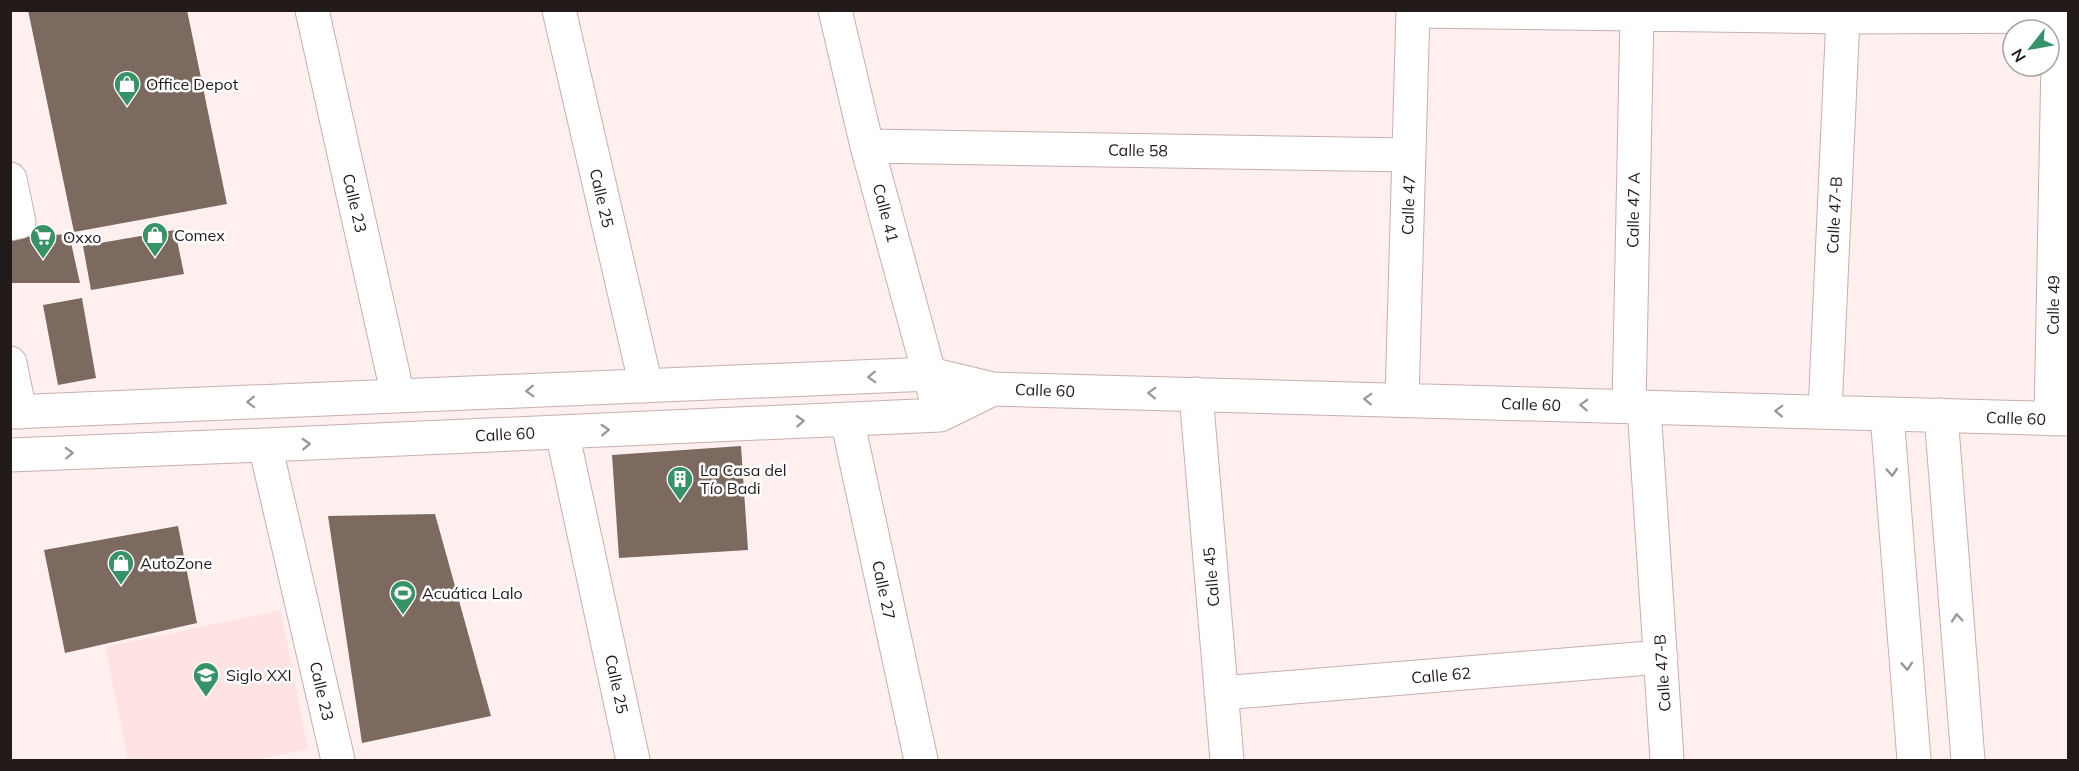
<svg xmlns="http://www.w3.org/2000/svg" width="2079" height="771" viewBox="0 0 2079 771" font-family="Mulish,sans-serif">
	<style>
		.built { fill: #ffe3e2 }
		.building { fill: #7c6960 }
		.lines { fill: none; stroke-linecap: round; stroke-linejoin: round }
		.minor-casing { stroke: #c7afae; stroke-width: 35 }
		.minor { stroke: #fff; stroke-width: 33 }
		.oneway { stroke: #9c9898 }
		.labels { text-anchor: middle; stroke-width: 5; stroke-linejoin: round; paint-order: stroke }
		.poi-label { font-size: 16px; fill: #231b1a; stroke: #fff; text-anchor: start }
		.street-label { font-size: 16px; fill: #231b1a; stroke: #fff }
	</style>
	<rect width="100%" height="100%" fill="#ffefef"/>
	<!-- built -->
	<path class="built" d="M281,610L308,749L254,760H128L105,647Z"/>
	<!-- building -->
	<path class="building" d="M28,10H187L227,204L74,232Z
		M175,230L184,274L91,290L83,246Z
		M69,234L80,283H10V238Z
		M82,298L96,378L58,385L43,305Z
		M741,446L748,550L619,558L612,455Z
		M435,514L491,716L362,743L328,516Z
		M178,526L197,623L65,653L44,550Z"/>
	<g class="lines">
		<!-- minor casing -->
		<g class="minor-casing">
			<path id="minor" d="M312,10L398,396
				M559,10L646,386
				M835,10L867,146L935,395
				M1413,11L1843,17L2068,16
				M867,146L1409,155
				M10,179L19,222L10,224
				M10,363L20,412
				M1196,394L1227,760
				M1402,400L1413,10
				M1629,406L1637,14
				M1644,407L1667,760
				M10,412L930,374L993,389L2068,419
				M1825,412L1843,17
				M1887,414L1914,760
				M1941,415L1968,760
				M847,419L921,760
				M2051,419L2059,10
				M562,432L633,760
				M265,445L338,760
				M10,455L265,445L940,415L993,389
				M1221,693L1661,657"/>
		</g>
		<!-- minor -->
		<use href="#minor" class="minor"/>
	</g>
	<!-- one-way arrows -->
	<defs><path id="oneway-chevron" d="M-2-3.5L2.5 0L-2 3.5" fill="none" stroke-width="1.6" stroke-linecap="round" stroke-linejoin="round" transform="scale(1.5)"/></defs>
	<g class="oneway">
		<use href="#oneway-chevron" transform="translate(872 377) rotate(178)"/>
		<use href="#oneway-chevron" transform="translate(530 391) rotate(178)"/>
		<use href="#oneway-chevron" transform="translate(1152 393) rotate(-178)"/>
		<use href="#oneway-chevron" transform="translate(1368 399) rotate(-178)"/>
		<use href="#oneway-chevron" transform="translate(251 402) rotate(178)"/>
		<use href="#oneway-chevron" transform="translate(1584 405) rotate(-178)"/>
		<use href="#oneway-chevron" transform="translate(1779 411) rotate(-178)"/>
		<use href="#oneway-chevron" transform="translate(800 421) rotate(-3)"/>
		<use href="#oneway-chevron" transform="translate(605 430) rotate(-3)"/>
		<use href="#oneway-chevron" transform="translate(306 444) rotate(-3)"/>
		<use href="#oneway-chevron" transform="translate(69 453) rotate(-2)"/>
		<use href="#oneway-chevron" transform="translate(1892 472) rotate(86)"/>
		<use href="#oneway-chevron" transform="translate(1957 618) rotate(-95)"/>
		<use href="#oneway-chevron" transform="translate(1907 666) rotate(86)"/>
	</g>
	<!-- icons -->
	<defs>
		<g id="shop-pin" transform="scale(1.35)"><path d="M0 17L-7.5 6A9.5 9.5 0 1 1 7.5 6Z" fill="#389268" stroke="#fff"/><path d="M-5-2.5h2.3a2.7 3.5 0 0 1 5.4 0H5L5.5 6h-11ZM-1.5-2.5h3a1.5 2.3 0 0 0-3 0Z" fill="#fff"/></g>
		<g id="supermarket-pin" transform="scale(1.35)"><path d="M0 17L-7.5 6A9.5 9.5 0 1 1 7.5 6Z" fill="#389268" stroke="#fff"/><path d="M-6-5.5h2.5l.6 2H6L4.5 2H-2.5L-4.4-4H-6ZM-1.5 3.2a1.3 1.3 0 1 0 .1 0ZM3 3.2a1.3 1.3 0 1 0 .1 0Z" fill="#fff"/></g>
		<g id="building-pin" transform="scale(1.35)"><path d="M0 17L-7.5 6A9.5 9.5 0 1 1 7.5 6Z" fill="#389268" stroke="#fff"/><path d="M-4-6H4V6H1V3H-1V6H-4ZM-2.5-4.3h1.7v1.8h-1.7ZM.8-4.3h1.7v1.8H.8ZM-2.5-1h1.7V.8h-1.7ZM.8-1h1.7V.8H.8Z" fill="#fff"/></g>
		<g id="stadium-pin" transform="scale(1.35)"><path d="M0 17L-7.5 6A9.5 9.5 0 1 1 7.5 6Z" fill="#389268" stroke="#fff"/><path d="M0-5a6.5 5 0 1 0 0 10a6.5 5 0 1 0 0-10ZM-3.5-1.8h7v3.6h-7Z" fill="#fff"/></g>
		<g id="university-pin" transform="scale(1.35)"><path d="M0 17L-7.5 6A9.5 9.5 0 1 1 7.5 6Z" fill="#389268" stroke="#fff"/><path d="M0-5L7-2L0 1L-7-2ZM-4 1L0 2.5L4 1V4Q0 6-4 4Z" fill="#fff"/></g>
	</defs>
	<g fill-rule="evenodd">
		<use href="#shop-pin" x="127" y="84"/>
		<use href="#shop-pin" x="155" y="235"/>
		<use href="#supermarket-pin" x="43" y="237"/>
		<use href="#building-pin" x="680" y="479"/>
		<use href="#shop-pin" x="121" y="563"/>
		<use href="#stadium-pin" x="403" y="593"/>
		<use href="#university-pin" x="206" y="675"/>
	</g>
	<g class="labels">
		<!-- poi labels -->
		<g class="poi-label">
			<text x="146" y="90">Office Depot</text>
			<text x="174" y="241">Comex</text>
			<text x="63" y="243">Oxxo</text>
			<text x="700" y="476">La Casa del<tspan x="700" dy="18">Tío Badi</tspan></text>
			<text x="140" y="569">AutoZone</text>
			<text x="422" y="599">Acuática Lalo</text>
			<text x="226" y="681">Siglo XXI</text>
		</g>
		<!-- street labels -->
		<g class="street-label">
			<text transform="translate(1138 150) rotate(1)" y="6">Calle 58</text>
			<text transform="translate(602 198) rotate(77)" y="6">Calle 25</text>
			<text transform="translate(355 203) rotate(77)" y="6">Calle 23</text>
			<text transform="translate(1408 205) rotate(-88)" y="6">Calle 47</text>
			<text transform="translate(1633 210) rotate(-89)" y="6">Calle 47 A</text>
			<text transform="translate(886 213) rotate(75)" y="6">Calle 41</text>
			<text transform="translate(1834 215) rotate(-87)" y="6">Calle 47-B</text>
			<text transform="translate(2053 305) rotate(-89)" y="6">Calle 49</text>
			<text transform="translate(1045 390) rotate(2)" y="6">Calle 60</text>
			<text transform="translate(1531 404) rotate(2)" y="6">Calle 60</text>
			<text transform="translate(2016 418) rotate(2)" y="6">Calle 60</text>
			<text transform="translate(505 434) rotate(-3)" y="6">Calle 60</text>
			<text transform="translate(1211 577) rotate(-95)" y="6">Calle 45</text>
			<text transform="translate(884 590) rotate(78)" y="6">Calle 27</text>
			<text transform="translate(1662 673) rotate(-94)" y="6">Calle 47-B</text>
			<text transform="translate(1441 675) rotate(-5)" y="6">Calle 62</text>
			<text transform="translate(617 684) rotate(78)" y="6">Calle 25</text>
			<text transform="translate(322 691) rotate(77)" y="6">Calle 23</text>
		</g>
	</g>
	<!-- border -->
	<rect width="2079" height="771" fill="none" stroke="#231b1a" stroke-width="24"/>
	<!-- north arrow -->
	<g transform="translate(2031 48) rotate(239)"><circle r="28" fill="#ffffff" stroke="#a7a4a3" stroke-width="1.5"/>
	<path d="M0-4.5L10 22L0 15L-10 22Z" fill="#389268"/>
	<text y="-9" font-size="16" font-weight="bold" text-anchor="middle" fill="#231b1a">N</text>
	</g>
</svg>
